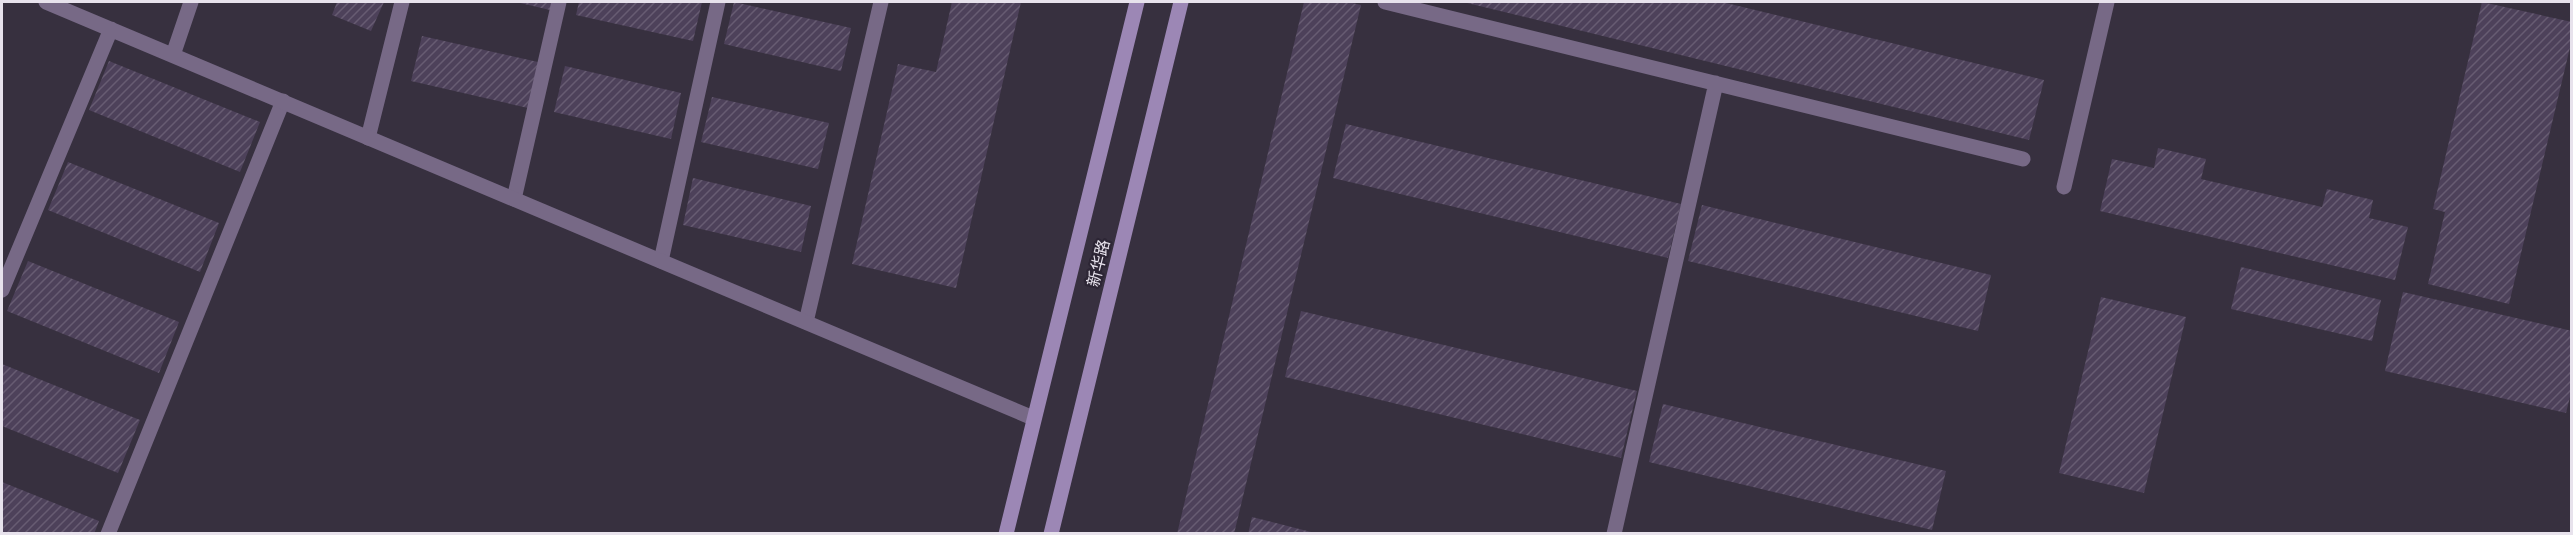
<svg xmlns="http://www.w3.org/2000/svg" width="2573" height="535" viewBox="0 0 2573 535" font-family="'DejaVu Sans','Noto Sans SC',sans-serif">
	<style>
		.building { fill: url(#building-hatch) }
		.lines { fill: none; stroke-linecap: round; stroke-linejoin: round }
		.service { stroke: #776986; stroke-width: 15 }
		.minor { stroke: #776986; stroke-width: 15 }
		.secondary { stroke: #9c87b5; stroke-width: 15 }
		.labels { text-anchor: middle; stroke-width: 4.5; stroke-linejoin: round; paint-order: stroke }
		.street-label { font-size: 16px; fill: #e7e2ec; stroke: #2d2635 }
	</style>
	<defs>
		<pattern id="building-hatch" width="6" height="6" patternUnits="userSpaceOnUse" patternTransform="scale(1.5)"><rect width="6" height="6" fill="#4d415a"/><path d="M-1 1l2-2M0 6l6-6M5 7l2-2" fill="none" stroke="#675c72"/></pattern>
	</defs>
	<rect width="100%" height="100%" fill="#37303f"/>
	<!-- building -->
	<path class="building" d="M337,2H384L371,31L332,15Z
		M516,2H552L550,10Z
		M579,2H702L693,41L576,15Z
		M734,2L851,28L841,71L724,44Z
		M952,2H1021L956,288L852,264L898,64L936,72Z
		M1304,2H1348L1361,5L1234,534H1177Z
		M1463,2H1722L2044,80L2029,140Z
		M2482,2L2572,22V39L2509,304L2428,284L2445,212L2433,209Z
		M422,36L538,62L528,108L411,81Z
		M109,61L260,122L240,172L89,110Z
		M565,66L681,93L671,139L554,112Z
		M712,97L829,123L818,169L701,142Z
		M1346,124L1681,204L1668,258L1333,178Z
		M2158,148L2206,159L2201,179L2322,207L2327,189L2373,200L2369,218L2408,227L2395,280L2100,211L2112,159L2154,168Z
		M68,162L219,223L200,272L48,210Z
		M693,178L811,206L801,252L683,225Z
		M1702,205L1991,275L1978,331L1688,261Z
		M28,261L179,322L159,373L7,311Z
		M2241,267L2381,300L2372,341L2231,309Z
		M2403,292L2572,331V389L2566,413L2385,371Z
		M2101,297L2186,317L2144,493L2059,473Z
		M1301,311L1637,391L1621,458L1285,377Z
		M2,364L140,420L118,473L2,426Z
		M1663,404L1946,471L1932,530L1649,462Z
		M2,482L99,521L94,534H2Z
		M1252,517L1315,533V534H1248Z"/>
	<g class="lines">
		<!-- service -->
		<path class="service" d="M1385,2L2023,159
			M368,138L402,2
			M514,199L559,2
			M661,261L718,2
			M806,322L881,2
			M108,534L283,101
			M1614,534L1716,83"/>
		<!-- minor -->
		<path class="minor" d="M46,2L1033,418
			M173,55L191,2
			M2064,187L2107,2
			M2,290L111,29"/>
		<!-- secondary -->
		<path class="secondary" d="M1006,534L1137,2
			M1051,534L1181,2"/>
	</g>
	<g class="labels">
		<!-- street labels -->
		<g class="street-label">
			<text transform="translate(1098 263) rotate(-76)" y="6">新华路</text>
		</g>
	</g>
	<!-- border -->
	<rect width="2573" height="535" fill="none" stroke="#e7e2ec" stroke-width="6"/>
</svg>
